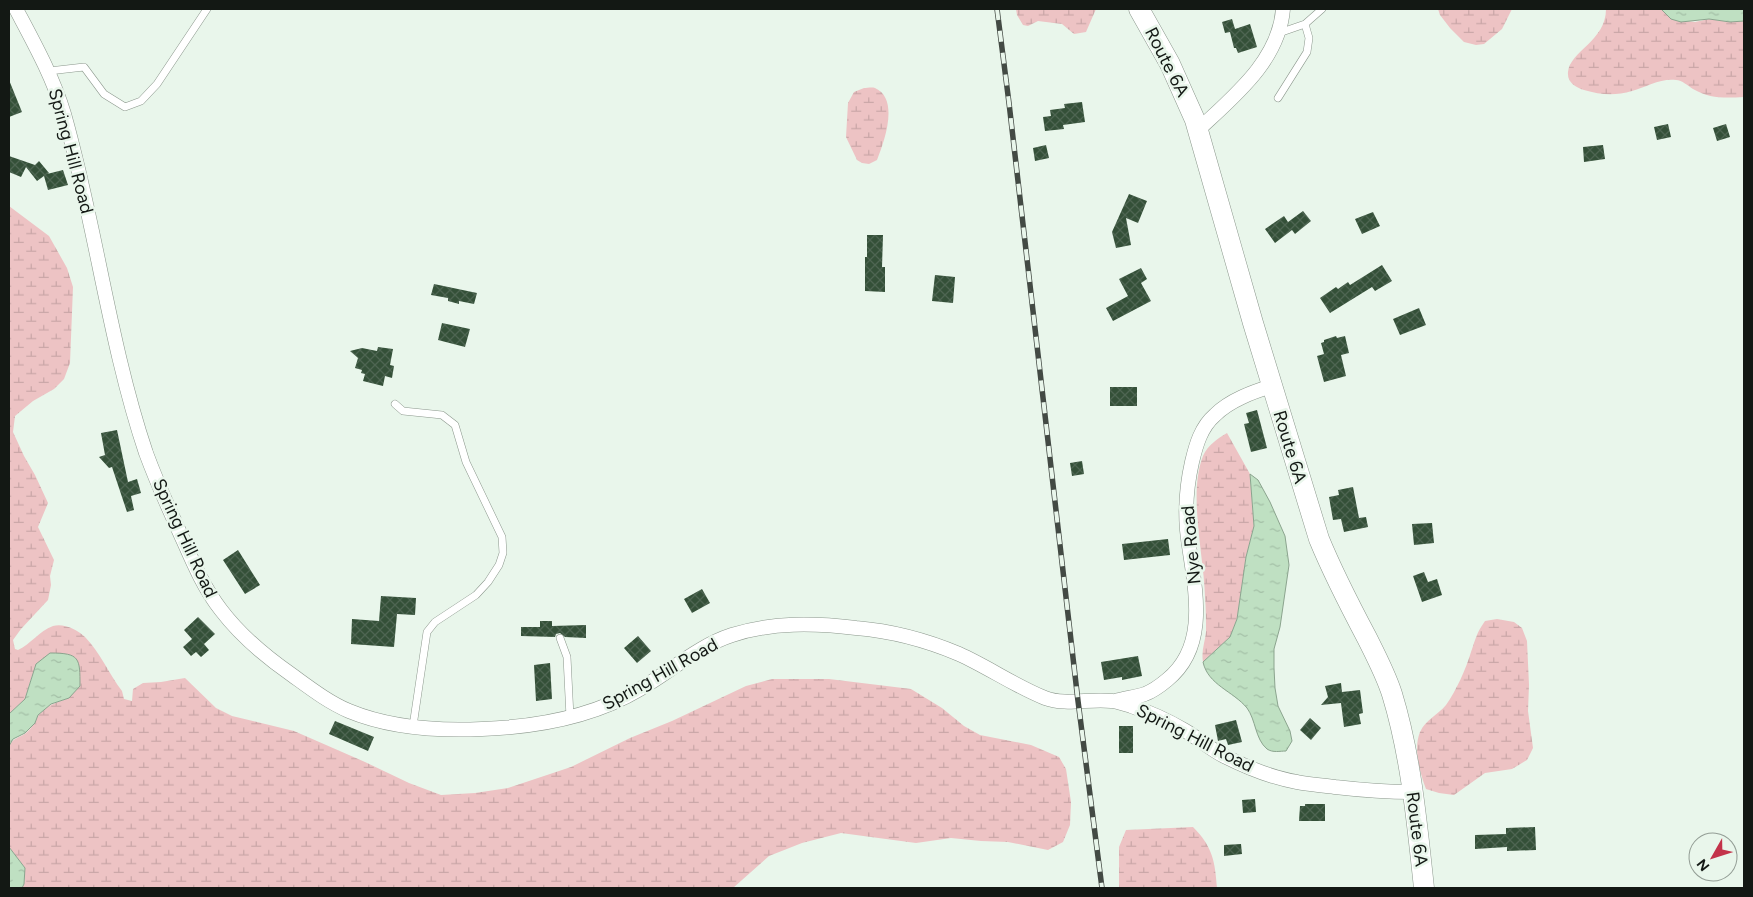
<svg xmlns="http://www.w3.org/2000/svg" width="1753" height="897" viewBox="0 0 1753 897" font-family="Figtree,sans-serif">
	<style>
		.wetland { fill: url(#wetland-marsh) }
		.water { fill: url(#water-ripples); stroke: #8ba48e }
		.building { fill: url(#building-cross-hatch) }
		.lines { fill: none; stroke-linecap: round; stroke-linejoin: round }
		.service-casing { stroke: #8b978c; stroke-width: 8 }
		.minor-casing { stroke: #8b978c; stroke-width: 15 }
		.secondary-casing { stroke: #8b978c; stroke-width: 21 }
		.service { stroke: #fff; stroke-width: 7 }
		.minor { stroke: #fff; stroke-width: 14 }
		.secondary { stroke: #fff; stroke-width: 20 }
		.rail-casing { stroke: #434a44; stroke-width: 5.5 }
		.rail { stroke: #e9f6eb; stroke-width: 4; stroke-dasharray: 11; stroke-linecap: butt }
		.labels { text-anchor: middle; stroke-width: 5; stroke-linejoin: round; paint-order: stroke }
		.street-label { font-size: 18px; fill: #131814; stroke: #e9f6eb }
	</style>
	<defs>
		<pattern id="wetland-marsh" width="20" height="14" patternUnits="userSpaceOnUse" patternTransform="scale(1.25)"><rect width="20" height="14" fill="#edc3c4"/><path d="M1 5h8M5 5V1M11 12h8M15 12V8" fill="none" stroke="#caa7a8"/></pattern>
		<pattern id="water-ripples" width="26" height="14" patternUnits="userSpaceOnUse" patternTransform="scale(1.25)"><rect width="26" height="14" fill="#bfe0c2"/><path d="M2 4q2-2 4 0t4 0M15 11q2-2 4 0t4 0" fill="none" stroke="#a3bfa6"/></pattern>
		<pattern id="building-cross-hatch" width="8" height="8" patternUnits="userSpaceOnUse" patternTransform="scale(1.25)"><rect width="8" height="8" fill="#345038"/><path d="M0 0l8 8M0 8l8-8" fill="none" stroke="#4e6552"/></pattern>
	</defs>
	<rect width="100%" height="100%" fill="#e9f6eb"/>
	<!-- wetland -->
	<path class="wetland" d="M1016,9H1096L1086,32L1074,34L1062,24L1038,21L1028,26L1023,25L1017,15Z
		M1438,9H1512L1502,29L1484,44L1476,45L1464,42L1450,28L1440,15Z
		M1606,9H1661L1671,19L1695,22L1709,19L1730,22L1744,21V97C1725,98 1710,99 1693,89C1688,86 1682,80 1676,80C1661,78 1646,87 1632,91C1615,96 1601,95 1584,90C1575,87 1567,82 1568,72C1570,51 1606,41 1606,9Z
		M864,88C867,88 872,87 875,88C900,99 884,142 877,160L869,164L862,163L857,160L846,137L848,103L854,92Z
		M9,206L49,236L67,268L73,287L70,363L64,379L54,389L33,401L15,416L13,432L24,456L35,475L48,503L38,527L54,560L50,576L51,585L48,600L21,629L13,640L15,649L18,650C31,644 39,631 53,626C63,623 77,629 85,637C100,652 109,674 122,691L124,699L132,701L133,689L143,683L161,682L185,678L216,708L232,716L294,731L365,762L409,783L441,795L475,793L508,788L571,767L630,738L672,721L746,686L772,679H829L911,689L942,708L964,726L980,735L1031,745L1059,757L1066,769L1071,802L1070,825L1063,842L1048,850L1008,842L981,841L951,838L916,843L841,833L802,843L769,856L733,888H22L24,884L25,868L9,847V746C15,736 19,739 27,732C33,727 34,722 38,716C45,705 58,702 69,698L32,676L25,699L9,714Z
		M1227,433L1250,474L1254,526L1246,557L1237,619L1230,637L1203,662C1201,651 1205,642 1206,632C1206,620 1206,609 1205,597C1204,556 1188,494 1203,456C1208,445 1217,439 1227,433Z
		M1497,619L1514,622L1522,628L1527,641L1529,685L1528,711L1533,748L1527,760L1512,769L1485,773L1454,795L1439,793L1426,789C1420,773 1413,749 1420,732C1426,719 1438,715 1446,705C1456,691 1466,669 1471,652C1476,638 1476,634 1485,621Z
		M1193,827C1213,847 1215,862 1217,888H1119V847L1126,830Z"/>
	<!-- water -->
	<path class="water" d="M1661,9H1744V21L1730,22L1709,19L1681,22L1671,19Z
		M1250,474L1258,480L1270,502L1285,536L1289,565L1280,627L1274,649V668L1275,688L1278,706L1290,731L1292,741L1286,751C1280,751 1273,753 1267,749C1255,739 1256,720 1247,708C1233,691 1208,685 1203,662L1230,637L1237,619L1246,557L1254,526Z
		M50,653C80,653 80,658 80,686L69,698L51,704L38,715L35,723L25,733L13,739L9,746V714L25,699L36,664Z
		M9,847L25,868L24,884L22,888H9Z"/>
	<!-- building -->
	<path class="building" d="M1232,19L1235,29L1250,24L1257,47L1238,53L1236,48H1234L1230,32L1225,33L1222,22Z
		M9,80L22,112L9,117Z
		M1082,102L1085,122L1063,125L1064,129L1045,131L1043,117L1051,116L1050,110L1065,108L1064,104Z
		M1668,124L1671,137L1657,140L1654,127Z
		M1726,124L1730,137L1717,141L1713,128Z
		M1046,145L1049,158L1035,161L1033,148Z
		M1603,145L1605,159L1584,162L1583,147Z
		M9,156L35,165L39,161L49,173L47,174L63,170L68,185L48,190L44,176L37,181L26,167L21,177L9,172Z
		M1129,194L1147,201L1138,223L1126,218L1131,245L1116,248L1112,232Z
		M1303,211L1311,221L1295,234L1292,230L1275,243L1265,229L1284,216L1288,222Z
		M1373,212L1380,226L1362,234L1355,219Z
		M867,235H883L882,267H885V292L865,291V257H867Z
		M1382,265L1392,281L1375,291L1372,287L1330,313L1320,298L1336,287L1338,289L1348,282L1350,285Z
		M1141,268L1147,279L1141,283L1151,301L1113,321L1106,308L1128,296L1119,279Z
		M935,275L955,277L953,303L932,301Z
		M434,284L477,293L474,304L459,301V304L448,301V298L431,295Z
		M1419,308L1426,325L1400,335L1393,319Z
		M442,323L470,329L465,347L438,340Z
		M1336,336L1337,338L1345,336L1349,353L1341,355L1346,376L1324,382L1317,356L1324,354L1321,343L1324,342V340Z
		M378,347L393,349L390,365L394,366L392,378L385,376L383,386L363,381L365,374L361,373L362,370L355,368L358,358L350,351L362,348L377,351Z
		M1110,387H1137V406H1110Z
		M1257,410L1267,448L1251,452L1244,424L1249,423L1246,413Z
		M117,430L128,482L137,479L141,493L131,496L134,510L127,512L112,467L109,468L99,457L105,455L101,433Z
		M1082,461L1084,474L1072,476L1070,463Z
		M1353,487L1359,518L1366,517L1368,527L1344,532L1341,519L1333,520L1329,497L1339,495L1338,490Z
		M1432,523L1434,543L1414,545L1412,524Z
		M1168,539L1170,555L1124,560L1122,544Z
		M238,550L260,585L245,594L223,560Z
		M1424,572L1428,582L1437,579L1442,595L1422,602L1413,576Z
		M702,589L710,603L692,613L684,599Z
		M381,596L416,598L415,615L397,614L394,647L351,644L352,619L379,621Z
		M198,617L215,634L204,644L209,650L201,657L196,652L191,656L183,647L192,639L184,630Z
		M540,621H552V626L586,625V638L565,637L560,633L556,634L555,637L521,636V627H540Z
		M638,636L651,651L637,663L624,648Z
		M1138,656L1142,676L1122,680V677L1104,680L1101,662Z
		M550,663L552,699L536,701L534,665Z
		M1341,683L1342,692L1360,690L1363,713L1359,714L1361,724L1344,727L1341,703L1321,705L1328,697L1325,686Z
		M1310,718L1321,728L1311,740L1300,730Z
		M1236,720L1242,742L1228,745L1226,739L1218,741L1215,725Z
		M335,721L374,737L368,751L329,734Z
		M1119,726H1133V753H1119Z
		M1255,799L1256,812L1243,813L1242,800Z
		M1305,804H1325V821H1299L1300,806H1305Z
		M1535,827L1536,850L1507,851V847L1475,849V835L1506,834V828Z
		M1241,844L1242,854L1224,856V845Z"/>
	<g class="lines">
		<!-- service casing -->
		<g class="service-casing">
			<path id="service" d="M1279,33L1305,24L1322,9
				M49,71L84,67L104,94L125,107L141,101L157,84L207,9
				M1278,98L1307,52L1309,38L1305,24
				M395,404L403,411L442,415L455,425L466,462L502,537L503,553L499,565L488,582L476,595L435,622L427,632L413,726
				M560,638L567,657L570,717"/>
		</g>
		<!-- minor casing -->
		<g class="minor-casing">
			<path id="minor" d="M16,9C34,43 53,77 64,114C96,226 109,343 146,453C156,480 168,507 180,533C192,560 203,587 221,610C240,635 266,657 292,675C310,688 328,702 349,711C390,728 439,731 482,729C537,727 593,717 640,689C671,671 698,646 732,635C772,622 814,623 856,628C892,631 926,640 959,654C988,667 1015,686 1045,698C1066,706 1090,698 1112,701C1116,701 1127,705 1131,706C1149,712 1167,720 1184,730C1198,738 1210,749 1224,756C1246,767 1273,778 1297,782C1310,785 1323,785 1335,787C1361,790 1386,792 1412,792
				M1198,130C1233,97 1279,61 1283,9
				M1115,701C1125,698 1136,697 1145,694C1153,691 1161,685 1167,680C1213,643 1192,579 1187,530C1185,507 1187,484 1192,462C1196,445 1201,427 1215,415C1230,400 1253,392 1272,386"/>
		</g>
		<!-- secondary casing -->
		<g class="secondary-casing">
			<path id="secondary" d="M1139,9L1170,64L1195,120L1253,323L1319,539C1333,573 1350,606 1367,638C1376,656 1386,675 1392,694C1411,756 1417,823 1424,888"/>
		</g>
		<!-- service -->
		<use href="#service" class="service"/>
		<!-- minor -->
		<use href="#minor" class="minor"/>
		<!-- secondary -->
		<use href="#secondary" class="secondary"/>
		<!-- rail casing -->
		<g class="rail-casing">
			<path id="rail" d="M997,9L1009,103L1078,701L1102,888"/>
		</g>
		<!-- rail -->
		<use href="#rail" class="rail"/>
	</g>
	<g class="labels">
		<!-- street labels -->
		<g class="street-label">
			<text transform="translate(1167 62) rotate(63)" y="6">Route 6A</text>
			<text transform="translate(71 151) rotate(75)" y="6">Spring Hill Road</text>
			<text transform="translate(1290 447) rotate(73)" y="6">Route 6A</text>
			<text transform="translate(185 538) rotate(65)" y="6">Spring Hill Road</text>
			<text transform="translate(1191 545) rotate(-95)" y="6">Nye Road</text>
			<text transform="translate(660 674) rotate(-29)" y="6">Spring Hill Road</text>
			<text transform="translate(1195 738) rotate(27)" y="6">Spring Hill Road</text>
			<text transform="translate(1417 829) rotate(83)" y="6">Route 6A</text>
		</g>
	</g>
	<!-- border -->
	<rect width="1753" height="897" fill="none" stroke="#131814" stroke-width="20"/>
	<!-- north arrow -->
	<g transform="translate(1713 857) rotate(231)"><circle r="24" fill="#e9f6eb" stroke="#939d95"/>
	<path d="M0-4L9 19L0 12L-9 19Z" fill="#c3334a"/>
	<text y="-8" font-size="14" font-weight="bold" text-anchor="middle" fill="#131814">N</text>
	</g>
</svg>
